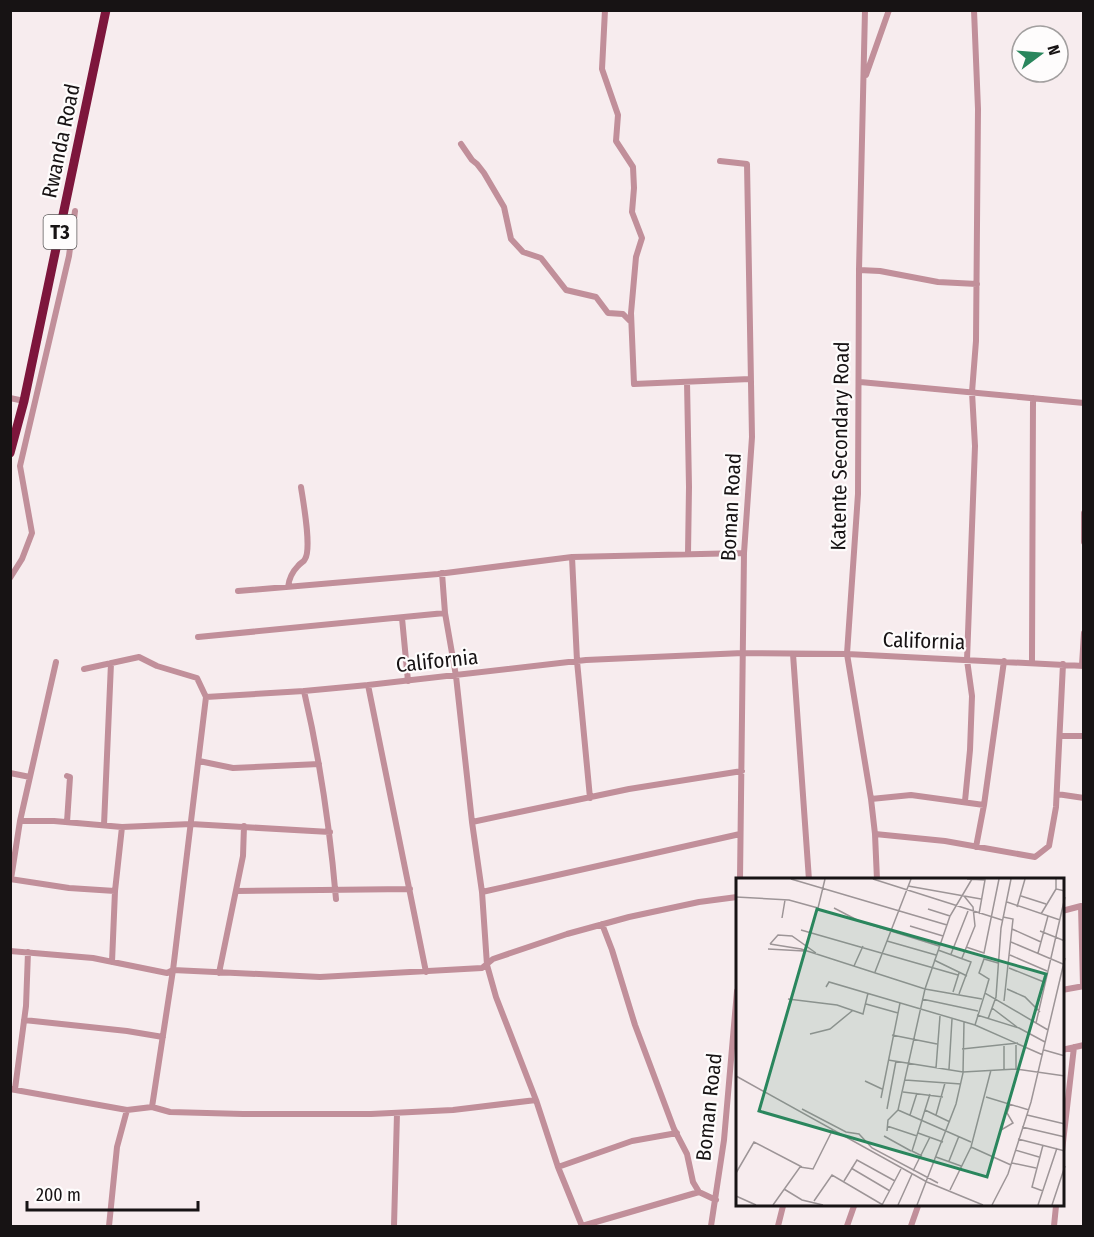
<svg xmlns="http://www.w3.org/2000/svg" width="1094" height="1237" viewBox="0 0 1094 1237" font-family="'Fira Sans Condensed',sans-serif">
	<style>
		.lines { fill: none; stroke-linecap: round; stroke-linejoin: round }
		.minor { stroke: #c18f9a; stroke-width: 6 }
		.highway { stroke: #7d163c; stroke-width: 9 }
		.labels { text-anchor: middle; stroke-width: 4.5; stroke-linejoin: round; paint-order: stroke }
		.shield { fill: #fefcfc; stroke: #5c595a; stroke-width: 1.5 }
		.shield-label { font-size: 20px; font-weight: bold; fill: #171314 }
		.street-label { font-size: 21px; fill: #171314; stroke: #fefcfc }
		.inset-road { fill: none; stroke: #9d9597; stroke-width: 1.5 }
		.view { fill: #2a865d; fill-opacity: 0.15; stroke: #2a865d; stroke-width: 3 }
		.inset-edge { fill: none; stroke: #171314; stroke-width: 3 }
	</style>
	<rect width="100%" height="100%" fill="#f7ecee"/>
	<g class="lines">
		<!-- minor -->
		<path class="minor" d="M605,10L602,69L618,115L616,141L633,167L634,188L632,212L642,238L636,257L631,313L634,384L750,379
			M865,10L859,270L858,494L847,654L871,799L875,834L877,880
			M866,75L889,10
			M461,144L472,160L477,164L484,173L504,207L511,239L523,252L541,258L566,290L596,297L608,313L623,314L631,322
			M720,161L747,164L752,437L744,553L740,880
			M859,270L880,271L938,282L977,284
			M687,382L689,487L688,554
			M860,382L1084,403
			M10,398L24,401
			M1084,513V542
			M572,557L577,661L590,798
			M442,573L445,613L456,676L472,822L482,892L487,965L496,997L536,1100L558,1167L582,1226
			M10,578L22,559L32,533L20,466L69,256L75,211
			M288,587C289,579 292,572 298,566C300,563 304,562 305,559C312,548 303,501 301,487
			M238,591L438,574L572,557L744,553
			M402,618L408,681
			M198,637L445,613
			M793,654L809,880
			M1032,662L1033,398
			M1082,665L1084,633
			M84,669L139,657L157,666L197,678L206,697
			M368,685L426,972
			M304,691C320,760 330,829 336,899
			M1061,736H1084
			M199,761L233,768L319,764
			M10,773L30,777
			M1057,794L1084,798
			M871,799L911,795L984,805
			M965,801L970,750L972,696L967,660L975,446L972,392L976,341L978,109L974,10
			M20,821L56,662
			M67,822L70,777L67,776
			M472,822L629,789L742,771
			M104,825L111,663
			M875,834L945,841L1035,857L1049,846L1056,807L1063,664
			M976,847L984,805L1004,661
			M10,879L69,888L115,891
			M11,879L20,821H54L122,827L191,824L330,832
			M236,891L410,889
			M482,892L740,834
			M1062,911L1081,906L1083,986
			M602,924L612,950L635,1025L674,1129L687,1154L693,1182L699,1192L716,1200
			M10,951L93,958L167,973L173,970L320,977L482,968L493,959L567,934L629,917L699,902L737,897
			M112,962L115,891L122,827
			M219,973L243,856L244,826
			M1062,990L1084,986
			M24,1020L127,1031L163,1037
			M1062,1050L1084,1045
			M10,1089L127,1110L152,1107L170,1112L243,1114H371L453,1110L536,1100
			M15,1089L26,1006L28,952
			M152,1107L173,970L206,697L304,691L368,685L586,660L743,653L847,654L1084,666
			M1062,1151L1074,1047
			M558,1167L632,1141L677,1133
			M109,1226L117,1147L127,1110
			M394,1226L397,1113
			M582,1226L699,1192
			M711,1226L724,1140L737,991
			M778,1226L783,1206
			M847,1226L854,1206
			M911,1226L918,1206
			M1054,1226L1056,1206"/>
		<!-- highway -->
		<path class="highway" d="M10,453L24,401L106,10"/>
	</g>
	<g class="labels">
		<!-- shield labels -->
		<rect class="shield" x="43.5" y="215" width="33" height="34" rx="4.5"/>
		<g class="shield-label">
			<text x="60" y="239">T3</text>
		</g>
		<!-- street labels -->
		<g class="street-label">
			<text transform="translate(61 141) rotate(-78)" y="7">Rwanda Road</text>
			<text transform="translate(840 446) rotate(-89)" y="7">Katente Secondary Road</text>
			<text transform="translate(731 507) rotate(-87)" y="7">Boman Road</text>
			<text transform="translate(924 641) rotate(2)" y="7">California</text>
			<text transform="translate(437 661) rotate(-6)" y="7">California</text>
			<text transform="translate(709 1107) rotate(-84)" y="7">Boman Road</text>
		</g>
	</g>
	<!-- overview -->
	<g transform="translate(736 878)">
		<rect width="328" height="328" fill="#f7ecee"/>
		<path class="inset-road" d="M55,1L211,47M137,1L266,42M231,1L249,2L243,36M320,1V11L329,13M172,8L245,21M285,18L310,26M0,19L53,22L82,30L89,1M271,24L324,42M281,29L289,1M98,30L123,43L203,68M192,31L214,38M305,36L320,11M267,39L277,41L268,123M46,40L49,22M174,48L207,58M276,51L305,64M65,52L222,97M304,53L329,63M151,63L200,77M275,64L327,86M34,66L65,71L189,111L246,121M34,66L42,57L56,58L80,75M230,69L248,75L263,1M32,71L68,73M202,72L235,84L223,116M302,75L312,38M215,76L232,33M274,77L311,93M226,80L239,48L237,29L228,18M198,82L231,98M118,88L127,68M273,90L308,104M139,94L175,1M90,109L93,104L239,147L307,177M271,111L289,119L304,134M217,114L223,95M249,115L253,101L243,95L248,81L262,85M52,121L101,127L127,136L132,115M186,121L242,133M130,126L162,135M256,130L281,149M241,137L283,150L309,164M252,141L260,119L265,50L275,1M300,145L329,19M239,147L249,115L312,152M74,156L94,151L116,133M156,157L201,166M280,167V191M268,168V192M226,171L282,165M308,172L329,178M152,182L227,194L280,191L329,198M200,190L204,138M213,191L216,141M0,198L191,304L247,327M169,202L225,206M129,203L146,211M167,214L207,219M250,219L293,232M145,220L164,125M66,231L110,254L123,256L136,270L202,305M151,231L160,183M189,232L214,244M174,237L181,215M200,237L209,205M291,237L329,246M151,248L181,258M286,249L329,259M265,252L277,245L271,235L274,226M151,253L152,242L162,232M182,255L207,264M148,258L175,273M282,261L329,273M235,264L162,232L189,111L214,38L236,1M235,269L275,287M279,272L303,279M186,278L176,273L194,216M200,279L225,288M213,283L223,258M276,285L300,290M115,290L154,313M177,293L194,259M0,295L18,264L66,289M108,303L121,282L159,303M48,311L66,322L87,327M214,312L235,269L255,192M307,313L296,309L307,267M0,318L20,327M78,323L96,297L147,327M37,327L64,289L77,291L97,251M146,327L165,291M162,327L176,296M181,327L220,226L227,195L228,144M256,327L272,296L295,224L329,80M302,327L321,270M316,327L329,288"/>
		<path class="view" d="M81,31L310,96L251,299L23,233Z"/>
		<rect width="328" height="328" class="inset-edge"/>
	</g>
	<!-- border -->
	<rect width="1094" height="1237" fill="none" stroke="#171314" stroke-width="24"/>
	<!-- north arrow -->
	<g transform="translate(1040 54) rotate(74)"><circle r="28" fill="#fefcfc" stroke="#a29f9f" stroke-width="1.5"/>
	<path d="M0-4.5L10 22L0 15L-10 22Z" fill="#2a865d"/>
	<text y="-9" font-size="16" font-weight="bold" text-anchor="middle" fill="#171314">N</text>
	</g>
	<!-- scale -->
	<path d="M27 1201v9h171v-9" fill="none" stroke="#171314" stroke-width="3"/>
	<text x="36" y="1201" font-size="18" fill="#171314" stroke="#fefcfc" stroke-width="4.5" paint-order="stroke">200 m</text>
</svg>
